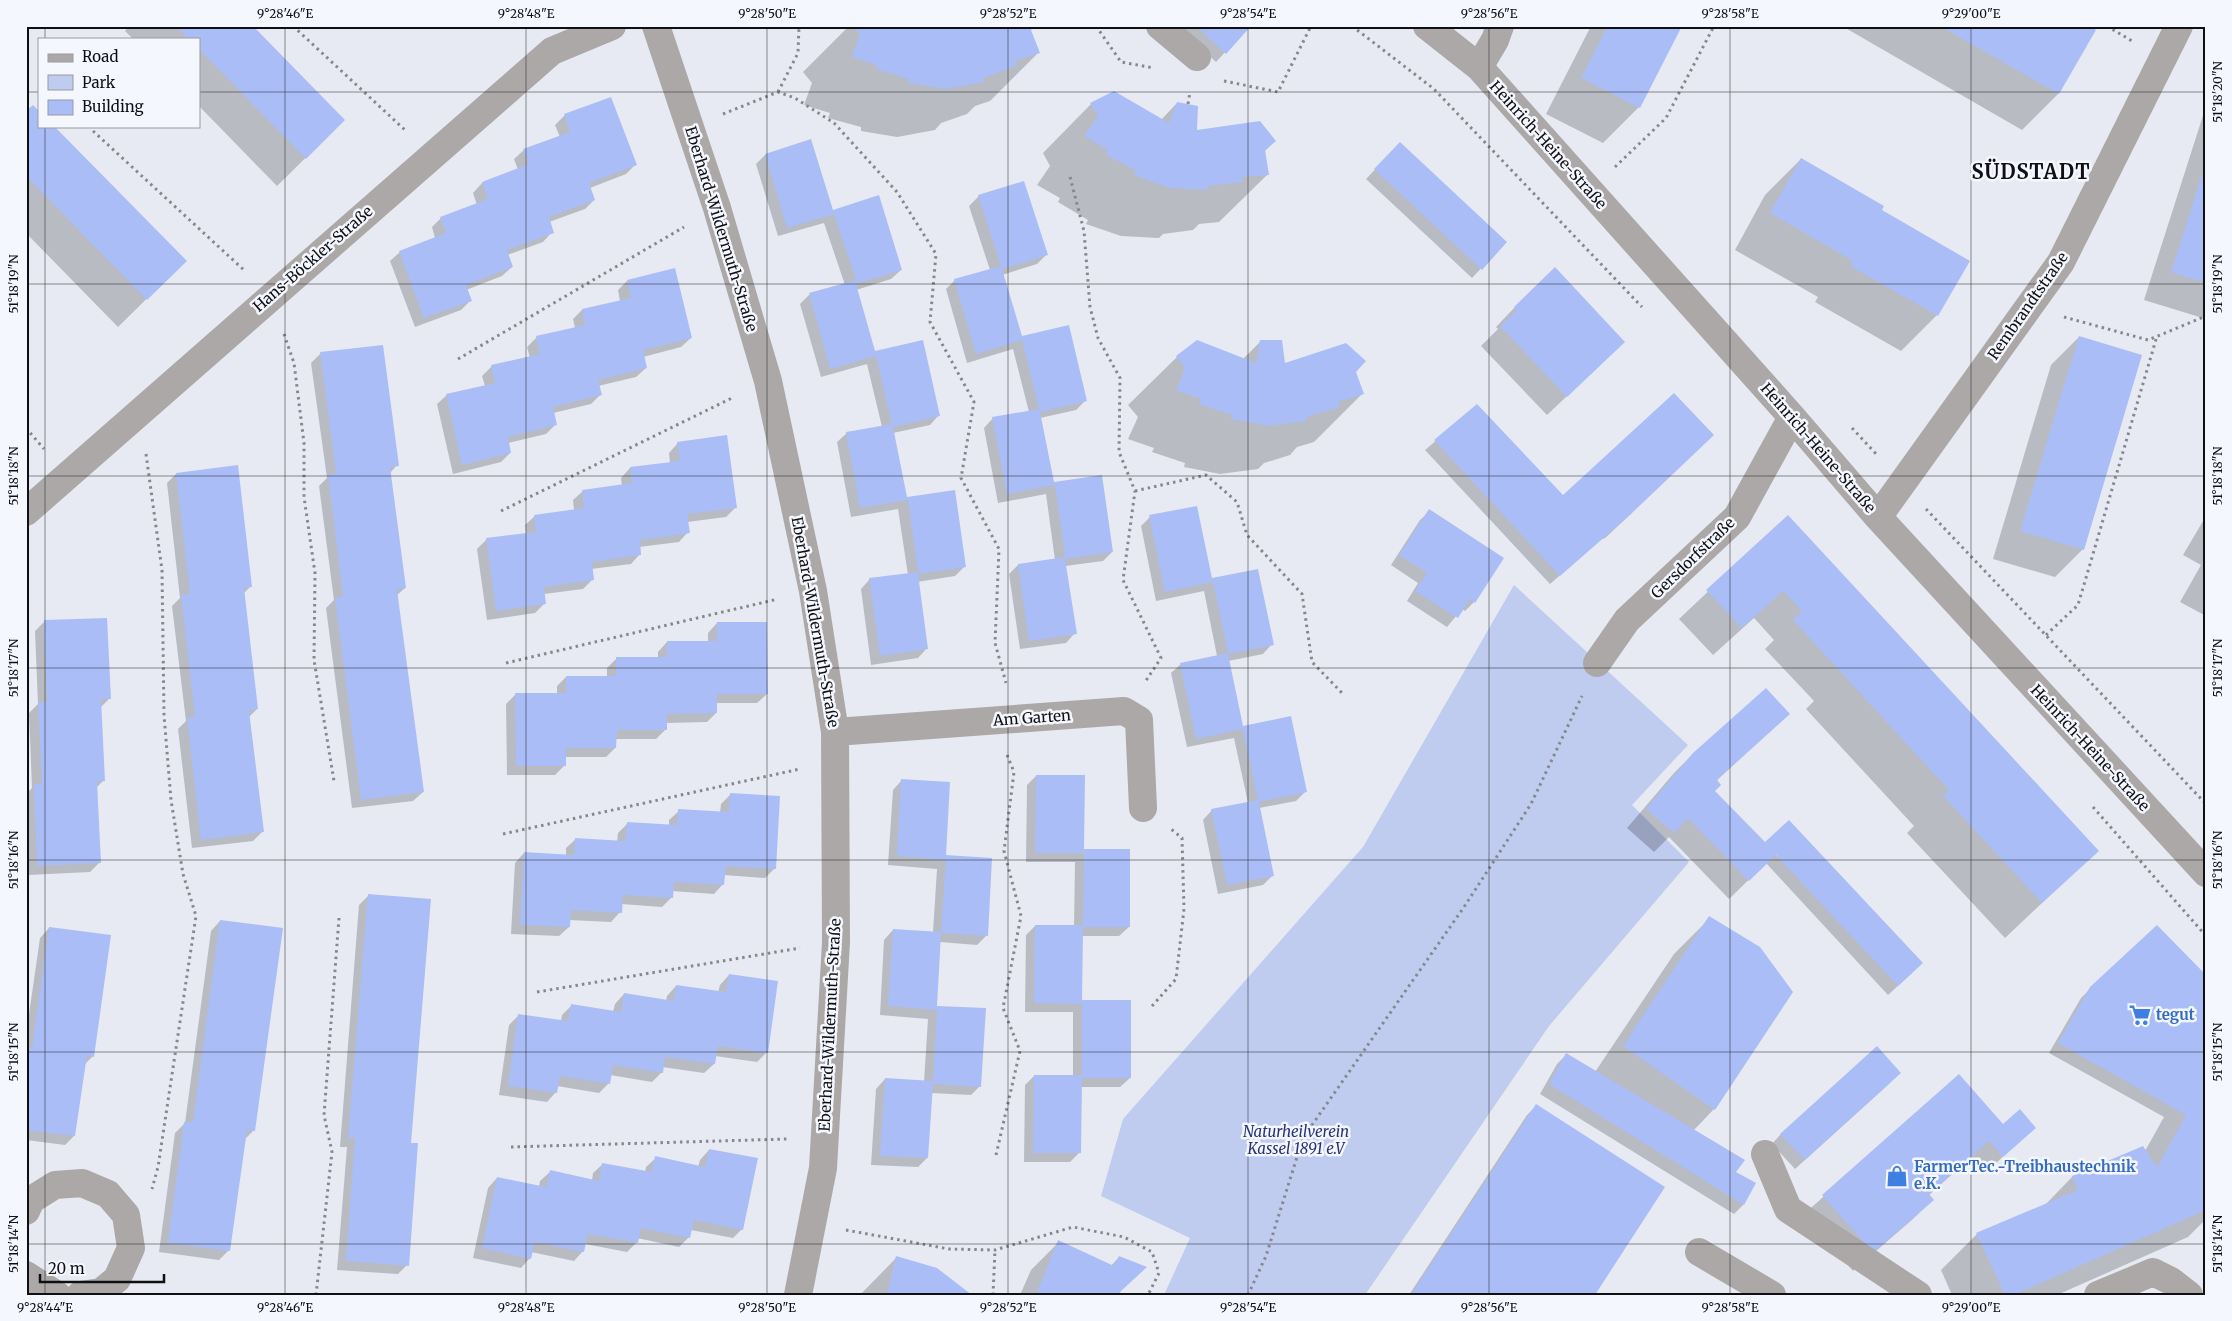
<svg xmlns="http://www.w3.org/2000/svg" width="2232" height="1321" viewBox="0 0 2232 1321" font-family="Merriweather,serif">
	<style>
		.green { fill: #bfcbef }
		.shadow { fill: #0003 }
		.building { fill: #abbdf6 }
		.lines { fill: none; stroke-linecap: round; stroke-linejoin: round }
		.path { stroke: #87888e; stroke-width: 3; stroke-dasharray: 2.5 4; stroke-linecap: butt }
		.minor { stroke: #aca8a8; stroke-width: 28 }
		.ticks { fill: none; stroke: #101013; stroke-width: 1; stroke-opacity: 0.45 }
		.labels { text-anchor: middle; stroke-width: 5; stroke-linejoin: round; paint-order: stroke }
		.street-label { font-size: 15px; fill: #101013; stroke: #f5f7fe }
		.shop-label { font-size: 15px; font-weight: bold; fill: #366cbe; stroke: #f5f7fe; text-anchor: start }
		.park-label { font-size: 15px; font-style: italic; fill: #263475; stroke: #f5f7fe }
		.district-label { font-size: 20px; font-weight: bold; letter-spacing: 1px; fill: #101013; stroke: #f5f7fe }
		.neatline { fill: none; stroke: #101013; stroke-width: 2 }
		.ticks-label { font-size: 12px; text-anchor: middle; fill: #101013 }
	</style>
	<rect width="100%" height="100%" fill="#e7eaf2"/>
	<!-- green -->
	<path class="green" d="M1514,585L1688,745L1632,805L1689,862L1549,1026L1365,1295H1164L1190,1238L1101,1196L1123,1119L1363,847Z"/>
	<!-- shadow -->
	<path class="shadow" d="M129,26H251L344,120L277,186L199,106V39H133L125,31Z
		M849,26H958L1029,30L1038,53L990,101L975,106L967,114L941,123L935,130L897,137L861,131V127L828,118L830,113L804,105L812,83L803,72Z
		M1176,26H1249L1216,62Z
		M1591,26H1681L1639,107L1603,143L1546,114Z
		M1842,26H2087L2095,30L2058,94L2022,130Z
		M1177,103L1195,131L1275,141L1264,152L1268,174L1219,222L1199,224L1193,230L1163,234L1159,238L1121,236L1086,224L1088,220L1058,202L1060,198L1037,185L1050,166L1043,153L1091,104L1161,120Z
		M2206,106V319L2144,300Z
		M26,113L185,261L118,327L26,233Z
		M565,115L635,165L626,174L590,188L594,200L585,209L549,222L552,232L543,242L507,255L512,267L502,276L466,290L470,301L461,310L415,327L390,261L400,252L435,238L432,227L441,218L477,205L473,193L482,183L518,170L514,159L524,150L560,137L555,125Z
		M810,141L832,211L901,270L891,279L856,290L875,352L939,415L930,425L893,433L906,498L954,492L964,567L955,576L917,582L927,648L918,658L871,665L861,589L870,579L908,575L898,509L851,517L837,442L847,433L882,427L867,364L821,377L800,304L809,295L845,285L824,223L778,236L756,164L765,155Z
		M1391,153L1506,242L1472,278L1366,179Z
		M1801,159L1880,211L1937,315L1901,351L1815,302L1818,297L1735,250L1765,195Z
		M979,196L1047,254L1037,264L1002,275L1021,338L1086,400L1076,410L1040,418L1053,483L1101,476L1112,552L1103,561L1065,566L1075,633L1066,643L1020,649L1009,574L1018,565L1055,560L1046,494L998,503L984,428L993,418L1029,412L1013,349L967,363L946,289L955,280L990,270L969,206Z
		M627,281L691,338L681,347L643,357L646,368L636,377L598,386L600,395L591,404L553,413L556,424L546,434L508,443L510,453L501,462L453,474L437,404L447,395L485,386L482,376L492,366L530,358L527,347L537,337L575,328L573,319L582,310L620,301L618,290Z
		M1515,307L1604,361L1547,415L1481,346L1498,329L1496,327Z
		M2079,337L2083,549L2055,577L1993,559L2051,365Z
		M1197,341L1243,359L1261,341L1284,365L1354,371L1362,394L1314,442L1297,447L1290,455L1264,463L1258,469L1220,474L1184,467L1185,463L1152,452L1154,448L1128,439L1138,417L1128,405L1177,357Z
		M321,353L397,465L390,473L405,588L396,596L423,792L413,801L352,808L326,608L334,600L319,486L327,478L311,363Z
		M1477,406L1563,497L1632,513L1604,539L1603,538L1550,584L1425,450Z
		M678,443L736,507L726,517L687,522L688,532L679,542L639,547L640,554L631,564L591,569L592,580L583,589L544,594L545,603L535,613L487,620L477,549L487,539L526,534L525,525L535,516L574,510L573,500L583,491L622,486L621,478L630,468L670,463L669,453Z
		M176,474L251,586L243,594L257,709L249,717L262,832L253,841L192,848L178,729L186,721L172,606L180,598L167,483Z
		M1430,511L1474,602L1465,611L1462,609L1447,627L1407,601L1418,583L1391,565L1420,520Z
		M1788,516L2097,851L2005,938L1907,833L1914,826L1806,709L1814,701L1765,649L1774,640L1754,618L1713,655L1679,619Z
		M2206,516V616L2180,602L2201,565L2183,555Z
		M1150,517L1272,644L1263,654L1228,661L1242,727L1305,792L1296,801L1259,808L1273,875L1263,885L1218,894L1203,820L1212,810L1248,803L1234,738L1187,747L1171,673L1181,664L1217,656L1204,591L1156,601L1141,526Z
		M44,622L109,699L100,708L104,780L96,788L99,863L90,872L28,875L26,794L32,788L29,713L38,704L35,631Z
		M717,623L767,694L757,703H716V713L707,722L666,723V729L656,739H615V748L606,757H565V765L555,775H507L506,704L516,694H557V686L566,677H607V668L617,658H658V652L667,642H708V633Z
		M1788,714L1716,781L1714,791L1764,845L1912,973L1888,995L1766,863L1729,899L1669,837L1654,852L1627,828L1674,773L1694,753Z
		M1036,776L1129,927L1119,936H1082L1081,1001L1130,1078L1120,1087H1080V1152L1070,1162H1024L1025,1085L1034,1076L1073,1077V1012H1025L1026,935L1035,926L1074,927L1075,862H1026L1027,785Z
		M902,780L987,935L977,945L940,942L936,1007L980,1086L971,1095L931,1093L927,1158L918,1167L871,1165L876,1089L885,1079L924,1082L928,1019L880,1015L884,940L893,930L933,932L937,869L888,865L893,790Z
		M730,795L775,868L765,878L724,875L723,884L714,894L672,891V897L662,907L621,904L620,912L611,922L569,920V927L559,936L511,934L515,863L524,853L566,856V848L576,839L617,842L618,833L627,824L669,826V820L679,811L720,813L721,804Z
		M368,896L410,1144L407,1265L398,1274L337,1270L347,1147H340L359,905Z
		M1710,918L1714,1109L1693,1131L1734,1172L1754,1184L1743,1205L1734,1214L1540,1094L1557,1064L1567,1054L1595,1072L1674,954Z
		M220,921L254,1130L244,1140L229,1250L219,1260L159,1252L175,1133L185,1123L211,931Z
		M49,928L93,1056L84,1065L74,1136L65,1145L26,1140V1035L40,938Z
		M729,975L766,1053L757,1062L715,1056L714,1064L704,1073L662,1067V1072L652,1082L610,1075L609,1083L599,1093L557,1086L556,1092L547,1102L499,1095L509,1025L519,1015L561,1021L562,1015L571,1006L613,1012L615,1004L624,994L666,1001L667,996L676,986L718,993L720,985Z
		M2206,977V1219L2188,1237L2057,1295H1952L1941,1270L1977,1234L2045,1205L2072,1177L2143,1148L2145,1151L2164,1117L2049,1053L2081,998L2091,988Z
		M1959,1076L2003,1126L2034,1128L1983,1175L1969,1159L1928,1196L1932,1200L1913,1219L1853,1271L1803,1215Z
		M1890,1083L1795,1169L1772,1144L1781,1134Z
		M1537,1105L1594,1295H1409L1527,1115Z
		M709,1150L742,1229L733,1238L691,1230L689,1237L679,1247L637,1238L636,1243L627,1252L585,1244L583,1251L574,1261L531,1252L530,1258L521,1268L473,1258L488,1188L497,1178L539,1187L540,1181L550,1172L592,1180L593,1173L603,1164L645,1172L646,1167L656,1158L698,1167L700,1160Z
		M1059,1242L1111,1266L1119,1257L1120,1295H1020L1031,1270Z
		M897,1257L936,1269L970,1295H860Z"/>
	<!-- building -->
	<path class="building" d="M176,26H253L345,120L306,159L199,49V39H188Z
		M853,26H1034L1031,30L1040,53L1015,61L1016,66L983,78L984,82L946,89L908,83L909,79L876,69L877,65L852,57L860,34Z
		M1196,26H1251L1226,54Z
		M1608,26H1682L1640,108L1581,78Z
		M1940,26H2090L2096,30L2059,94Z
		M1114,91L1169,123L1177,102L1198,106L1197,130L1260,121L1276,141L1265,150L1269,175L1242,177L1243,182L1208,186V190L1169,188L1134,175L1136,171L1105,154L1108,150L1084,136L1098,116L1090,103Z
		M611,97L637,165L589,183L595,200L549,217L554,233L507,250L513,267L466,285L472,301L424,318L399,251L446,233L440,217L488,199L482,182L529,164L523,149L570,132L564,114Z
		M33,105L39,111V126H54L187,261L147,300L26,176V111Z
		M811,139L833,210L879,195L902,270L856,284L875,351L923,340L940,416L893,427L907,497L955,490L966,567L918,574L928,649L880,656L869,578L918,572L908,500L860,508L846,432L892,424L876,356L830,369L809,293L856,280L834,214L787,228L765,154Z
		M1400,142L1507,242L1482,270L1374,169Z
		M1801,158L1884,206L1882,210L1970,261L1938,316L1850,266L1853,261L1770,213Z
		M2206,162V283L2171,272Z
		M1024,181L1048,255L1002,269L1022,336L1069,325L1087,401L1040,412L1054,482L1102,475L1113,552L1065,559L1077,634L1029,641L1018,564L1065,557L1055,485L1007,494L992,417L1039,409L1022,340L976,354L954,279L1001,266L978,195Z
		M1555,267L1625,342L1567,397L1500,326L1517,310L1514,307Z
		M675,268L692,338L643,350L647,368L598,380L602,395L553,407L557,425L508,437L511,453L462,465L446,394L495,383L491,365L540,354L536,336L585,325L582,309L631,298L627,280Z
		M2079,336L2142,355L2084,550L2020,531Z
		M1197,340L1256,363L1260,340H1282L1285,363L1346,343L1366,361L1356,372L1364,394L1338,402L1340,407L1306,417L1307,421L1269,426L1231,419L1232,415L1199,404L1201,399L1176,390L1185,368L1176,356Z
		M383,345L399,466L390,467L406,588L397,590L424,792L361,800L335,598L343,596L328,475L336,473L320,352Z
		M1674,393L1714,435L1633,512L1560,576L1434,440L1477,404L1563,495Z
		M727,435L737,508L687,514L690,533L640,540L641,555L592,562L594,580L544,587L546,604L496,611L486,538L536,532L534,515L584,508L582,490L632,483L630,467L680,461L677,442Z
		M238,465L252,587L244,588L258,709L249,711L264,832L201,840L187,718L195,717L181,595L190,594L176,473Z
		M1197,506L1212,578L1258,569L1274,645L1228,654L1243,726L1291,716L1307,792L1259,802L1274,876L1227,885L1211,809L1258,800L1243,729L1196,739L1180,663L1228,653L1213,582L1165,592L1149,515Z
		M1429,509L1504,558L1475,603L1470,599L1458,618L1415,591L1427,573L1399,555Z
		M1788,515L2099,851L2042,903L1943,796L1949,790L1793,620L1802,611L1783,591L1742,628L1706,590Z
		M107,618L111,699H101L105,781L97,782L101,863L37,866L34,784H42L38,702H47L44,620Z
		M717,622H767L768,694H717V713L667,714V730H617L616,748H566V766H516L515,693H566V676H616V657H667V641H717Z
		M1766,688L1790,714L1717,780L1721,785L1715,791L1765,842L1789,820L1923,963L1898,986L1776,855L1749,881L1688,818L1674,833L1646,809L1693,753Z
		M1036,775H1085L1084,849H1130V927H1083L1082,1000H1131V1078H1082L1081,1153H1033L1034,1075H1082V1004L1034,1003L1035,925H1083L1084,853H1035Z
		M901,779L950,782L946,855L992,858L988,936L941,933L937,1006L986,1008L981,1087L933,1084L928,1158L880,1156L885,1078L933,1081L937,1010L888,1006L893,929L941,932L946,860L897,856Z
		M730,793L780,796L776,869L726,866L724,885L674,882L673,898L623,895L622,913L571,910L570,927L520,925L524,852L574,855L575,838L625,841L627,822L677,825L678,809L729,812Z
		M368,894L431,899L411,1143H418L409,1266L346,1261L355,1138H348Z
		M1709,916L1760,947L1793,992L1715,1110L1623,1046Z
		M220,920L283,928L255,1131L247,1130L230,1251L168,1243L184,1122H193Z
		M2157,925L2206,975V1210L2014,1295H2005L1976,1233L2078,1190L2072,1176L2143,1146L2157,1167L2186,1115L2058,1043L2090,987Z
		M49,927L111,935L94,1057L87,1055L75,1136L26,1130V1047L32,1048Z
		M729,974L778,981L768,1053L718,1046L715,1064L665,1057L663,1073L613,1065L610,1084L560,1076L557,1093L508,1086L518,1014L568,1021L571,1004L621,1012L624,993L674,1001L676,985L726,992Z
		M1877,1046L1901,1073L1805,1160L1780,1134Z
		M1566,1053L1745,1160L1736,1172L1756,1183L1744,1205L1549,1084Z
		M1959,1074L2003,1124L2020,1109L2036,1128L2003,1157L1989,1141L1929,1194L1934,1200L1873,1253L1822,1195Z
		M1536,1104L1665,1187L1595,1295H1411Z
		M709,1149L758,1158L743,1230L694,1220L690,1238L641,1228L638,1243L588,1234L584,1252L535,1242L531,1259L482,1248L497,1177L546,1187L550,1170L599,1181L602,1163L652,1172L655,1156L705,1167Z
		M1058,1240L1114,1266L1119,1256L1147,1267L1120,1292L1122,1295H1036Z
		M896,1256L937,1268L972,1295H887Z"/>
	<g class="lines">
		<!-- path -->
		<path class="path" d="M293,26L406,131
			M1096,26L1121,62L1154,68
			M1352,26L1434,89L1642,307
			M2107,26L2132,41
			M1224,81L1278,92L1311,26
			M778,92L798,53L799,26
			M1188,104L1190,92
			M723,114L778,92L795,98L834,123L897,192L936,254L930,322L974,402L961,478L999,549L995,643L1006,683
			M93,131L245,271
			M1615,167L1666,118L1714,26
			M1070,177L1084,231L1090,307L1098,338L1120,378L1119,452L1135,491L1123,580L1161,658L1145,682
			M2064,317L2148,340L2206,316
			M284,334L294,363L304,443V497L315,573L314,660L334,781
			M458,359L684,227
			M26,428L44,449
			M1852,428L1878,456
			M146,454L162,570L164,715L171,800L183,874L196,916L158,1167L152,1189
			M1135,491L1206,475L1237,502L1247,535L1302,594L1312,662L1342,693
			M1926,509L2206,804
			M501,511L734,397
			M2046,635L2078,605L2157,336
			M506,663L778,599
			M2093,807L2206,936
			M503,834L800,769
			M537,992L800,948
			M1152,1006L1176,979L1184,909L1182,838L1171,829
			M511,1147L788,1139
			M996,1155L1020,1051L1003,1008L1021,916L1004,851L1014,772L1007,755
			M846,1230L949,1249L995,1250L1073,1227L1124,1237L1152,1252L1159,1273L1148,1295
			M316,1295L332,1152L324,1115L339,918
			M993,1295L995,1250
			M1248,1295L1266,1256L1303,1138L1464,907L1531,804L1582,696"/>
		<!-- minor -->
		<path class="minor" d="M656,26L717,208L768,381L813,591L835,732L836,942L823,1168L798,1295
			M1160,26L1197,57
			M1427,26L1479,67L1792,417L1878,517L2206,873
			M1479,67L1495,40L1500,26
			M26,512L552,51L612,26
			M1878,517L2061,262L2179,26
			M1597,663L1627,620L1737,517L1792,417
			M835,732L1124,711L1139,720L1143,808
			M1765,1154L1788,1209L1918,1295
			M26,1211L31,1200L55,1185L82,1183L108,1194L126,1215L131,1248L117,1279L101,1292L80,1295
			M1699,1252L1772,1295
			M26,1275L57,1295
			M2098,1295L2153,1272L2171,1281L2189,1295"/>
	</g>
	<!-- ticks -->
	<path class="ticks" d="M45,26V39M285,26V1295M526,26V1295M767,26V1295M1008,26V1295M1248,26V1295M1489,26V1295M1730,26V1295M1971,26V1295M26,92H39M199,92H2206M45,126V1295M26,284H2206M26,476H2206M26,668H2206M26,860H2206M26,1052H2206M26,1244H2206"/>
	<!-- icons -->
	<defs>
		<g id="supermarket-bare" transform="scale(1.725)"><path d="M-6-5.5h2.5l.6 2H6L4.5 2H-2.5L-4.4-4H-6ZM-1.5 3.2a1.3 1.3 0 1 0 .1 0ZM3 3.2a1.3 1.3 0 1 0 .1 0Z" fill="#3f7fe0" stroke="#f5f7fe" stroke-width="2.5" paint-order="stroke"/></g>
		<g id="shop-bare" transform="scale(1.725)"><path d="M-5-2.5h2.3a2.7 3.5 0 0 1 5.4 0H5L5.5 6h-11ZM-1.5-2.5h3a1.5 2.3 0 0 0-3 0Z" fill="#3f7fe0" stroke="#f5f7fe" stroke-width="2.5" paint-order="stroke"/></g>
	</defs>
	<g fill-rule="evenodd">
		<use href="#supermarket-bare" x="2140" y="1015"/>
		<use href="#shop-bare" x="1897" y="1176"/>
	</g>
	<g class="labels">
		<!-- street labels -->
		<g class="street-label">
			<text transform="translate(1548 145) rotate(48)" y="5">Heinrich-Heine-Straße</text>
			<text transform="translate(721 229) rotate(73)" y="5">Eberhard-Wildermuth-Straße</text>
			<text transform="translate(313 259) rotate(-41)" y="5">Hans-Böckler-Straße</text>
			<text transform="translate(2028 306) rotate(-55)" y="5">Rembrandtstraße</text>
			<text transform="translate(1818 448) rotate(49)" y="5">Heinrich-Heine-Straße</text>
			<text transform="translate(1693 558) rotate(-44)" y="5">Gersdorfstraße</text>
			<text transform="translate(815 622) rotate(80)" y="5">Eberhard-Wildermuth-Straße</text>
			<text transform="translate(1032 718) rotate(-4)" y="5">Am Garten</text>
			<text transform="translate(2090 748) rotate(47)" y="5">Heinrich-Heine-Straße</text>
			<text transform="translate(830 1025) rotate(-87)" y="5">Eberhard-Wildermuth-Straße</text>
		</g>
		<!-- shop labels -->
		<g class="shop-label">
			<text x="2156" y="1020">tegut</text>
			<text x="1914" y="1172">FarmerTec.-Treibhaustechnik<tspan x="1914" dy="17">e.K.</tspan></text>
		</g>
		<!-- park labels -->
		<g class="park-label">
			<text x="1296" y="1137">Naturheilverein<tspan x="1296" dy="17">Kassel 1891 e.V</tspan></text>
		</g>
		<!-- district labels -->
		<g class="district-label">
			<text x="2031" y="179">SÜDSTADT</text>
		</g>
	</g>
	<!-- border -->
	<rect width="2232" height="1321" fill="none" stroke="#f5f7fe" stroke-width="55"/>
	<!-- legend -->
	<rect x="38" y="38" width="162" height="90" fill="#f5f7fe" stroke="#999ba0"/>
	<rect x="48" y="54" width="25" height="8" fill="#aca8a8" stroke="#999ba0"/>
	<text x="82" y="62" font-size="15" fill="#101013">Road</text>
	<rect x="48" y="75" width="25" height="15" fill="#bfcbef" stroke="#999ba0"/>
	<text x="82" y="88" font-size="15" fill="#101013">Park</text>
	<rect x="48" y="100" width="25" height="15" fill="#abbdf6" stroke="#999ba0"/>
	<text x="82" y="112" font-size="15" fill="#101013">Building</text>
	<!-- scale -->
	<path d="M40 1274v8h124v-8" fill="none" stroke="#101013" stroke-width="2.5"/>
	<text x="48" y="1274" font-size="15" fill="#101013" stroke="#f5f7fe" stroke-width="4" paint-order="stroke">20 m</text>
	<rect x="28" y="28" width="2176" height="1266" class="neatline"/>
	<g class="ticks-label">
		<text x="285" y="18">9°28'46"E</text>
		<text x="526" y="18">9°28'48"E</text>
		<text x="767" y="18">9°28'50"E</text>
		<text x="1008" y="18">9°28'52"E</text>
		<text x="1248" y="18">9°28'54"E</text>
		<text x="1489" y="18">9°28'56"E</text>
		<text x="1730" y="18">9°28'58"E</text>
		<text x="1971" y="18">9°29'00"E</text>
		<text transform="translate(2218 92) rotate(-90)" y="4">51°18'20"N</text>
		<text transform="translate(14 284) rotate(-90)" y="4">51°18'19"N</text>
		<text transform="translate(2218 284) rotate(-90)" y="4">51°18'19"N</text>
		<text transform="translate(14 476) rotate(-90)" y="4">51°18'18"N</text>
		<text transform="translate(2218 476) rotate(-90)" y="4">51°18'18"N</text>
		<text transform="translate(14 668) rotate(-90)" y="4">51°18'17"N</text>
		<text transform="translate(2218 668) rotate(-90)" y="4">51°18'17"N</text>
		<text transform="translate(14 860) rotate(-90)" y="4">51°18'16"N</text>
		<text transform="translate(2218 860) rotate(-90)" y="4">51°18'16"N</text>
		<text transform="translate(14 1052) rotate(-90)" y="4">51°18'15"N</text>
		<text transform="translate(2218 1052) rotate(-90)" y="4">51°18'15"N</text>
		<text transform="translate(14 1244) rotate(-90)" y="4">51°18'14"N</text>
		<text transform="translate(2218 1244) rotate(-90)" y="4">51°18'14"N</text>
		<text x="45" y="1312">9°28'44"E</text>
		<text x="285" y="1312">9°28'46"E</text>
		<text x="526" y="1312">9°28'48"E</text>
		<text x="767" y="1312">9°28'50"E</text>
		<text x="1008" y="1312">9°28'52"E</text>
		<text x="1248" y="1312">9°28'54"E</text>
		<text x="1489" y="1312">9°28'56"E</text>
		<text x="1730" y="1312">9°28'58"E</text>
		<text x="1971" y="1312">9°29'00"E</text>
	</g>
</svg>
